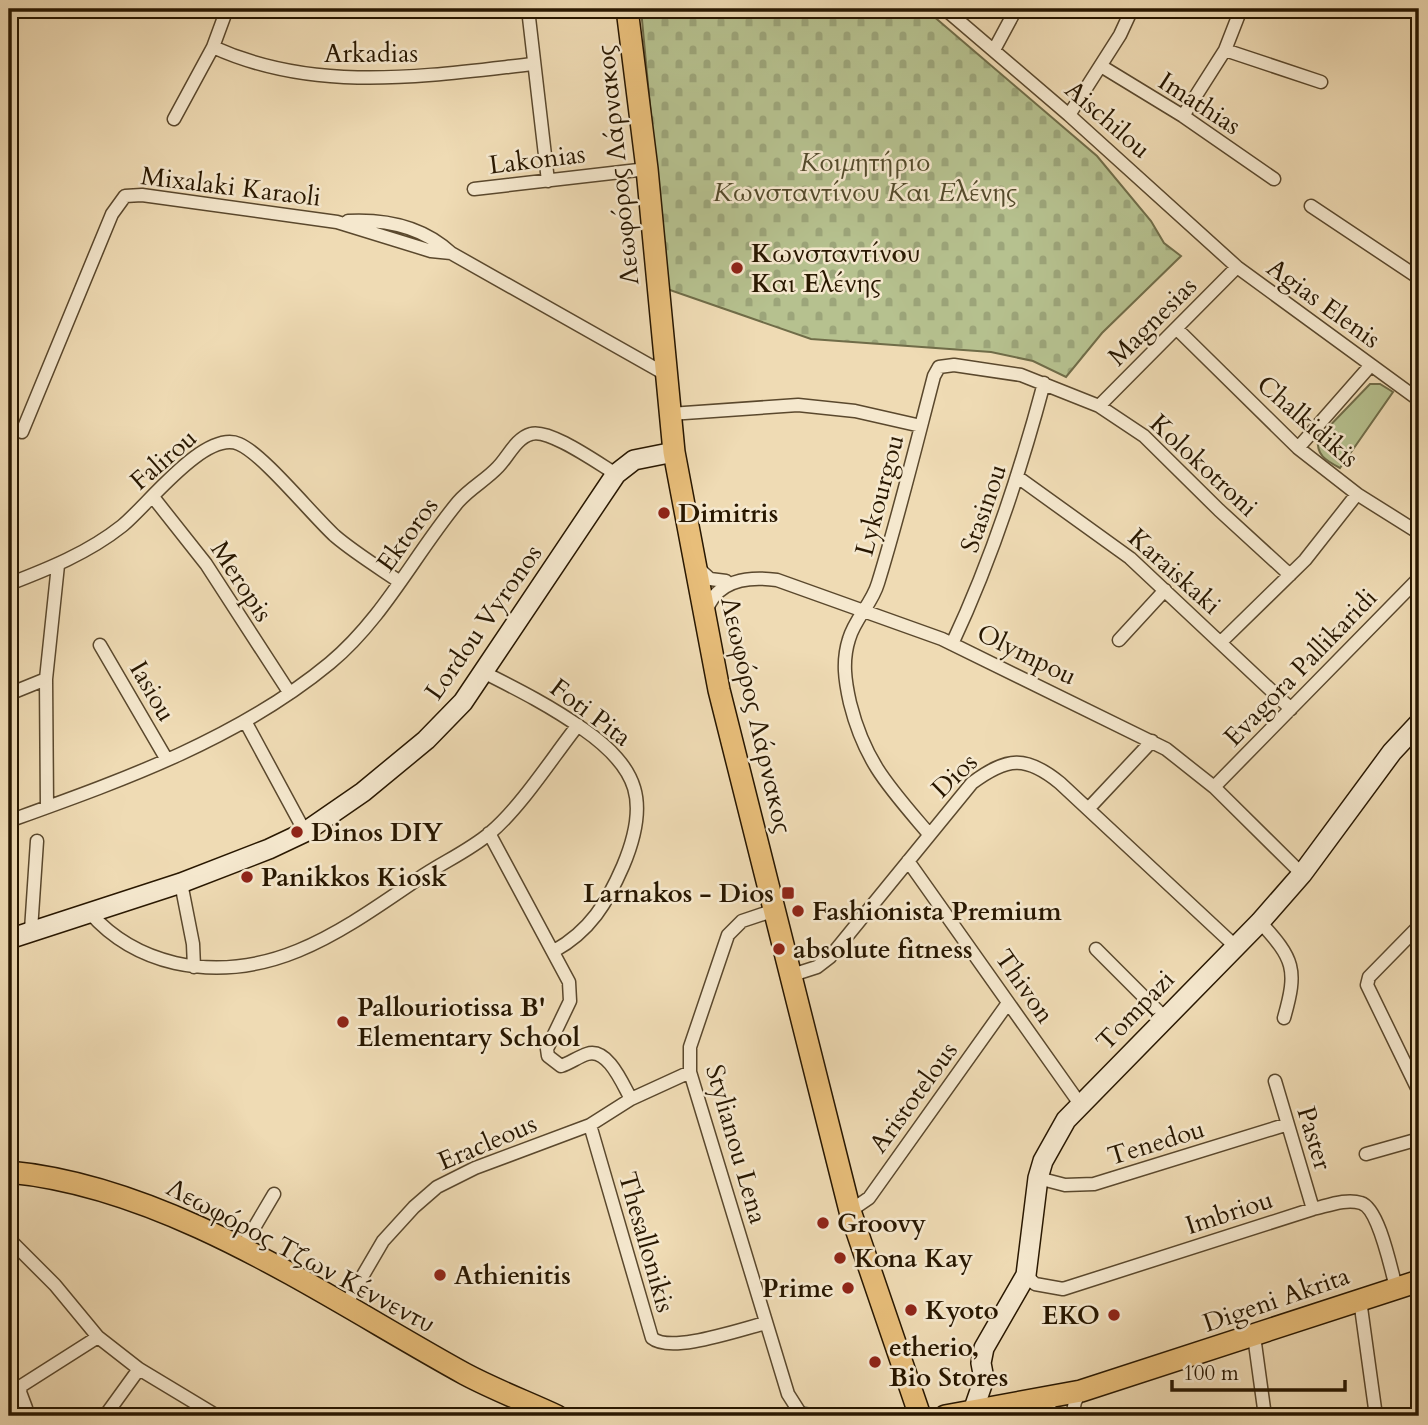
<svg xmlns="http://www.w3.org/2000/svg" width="1428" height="1425" viewBox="0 0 1428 1425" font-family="Cardo,serif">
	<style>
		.cemetery { fill: url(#cemetery-stones); stroke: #6f6c48; stroke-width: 2 }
		.green { fill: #b6c18f; stroke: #6f6c48; stroke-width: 2 }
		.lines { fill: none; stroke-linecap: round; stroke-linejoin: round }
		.stream { stroke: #6c7968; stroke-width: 3.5 }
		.street-casing { stroke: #5a482d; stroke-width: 15 }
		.secondary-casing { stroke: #281700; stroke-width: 22 }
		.primary-casing { stroke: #281700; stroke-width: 24 }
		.street { stroke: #f5e8ce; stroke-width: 12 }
		.secondary { stroke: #f5e8ce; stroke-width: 19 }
		.primary { stroke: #e8be7a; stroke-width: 21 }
		.poi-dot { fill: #8f2418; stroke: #f5e8ce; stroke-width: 2.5 }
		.labels { text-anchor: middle; stroke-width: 5; stroke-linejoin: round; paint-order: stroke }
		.street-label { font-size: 26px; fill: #281700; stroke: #f5e8ce }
		.park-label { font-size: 26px; font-style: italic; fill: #534a2b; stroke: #f5e8ce }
		.poi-label { font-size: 26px; font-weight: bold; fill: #281700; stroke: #f5e8ce; text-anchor: start }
	</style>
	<defs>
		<pattern id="cemetery-stones" width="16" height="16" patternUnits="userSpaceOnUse" patternTransform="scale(1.75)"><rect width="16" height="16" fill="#b6c18f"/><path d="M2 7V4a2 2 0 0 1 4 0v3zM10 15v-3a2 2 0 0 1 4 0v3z" fill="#9ca57a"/></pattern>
	</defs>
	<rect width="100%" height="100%" fill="#efdbb4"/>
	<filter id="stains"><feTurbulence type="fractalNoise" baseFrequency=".00286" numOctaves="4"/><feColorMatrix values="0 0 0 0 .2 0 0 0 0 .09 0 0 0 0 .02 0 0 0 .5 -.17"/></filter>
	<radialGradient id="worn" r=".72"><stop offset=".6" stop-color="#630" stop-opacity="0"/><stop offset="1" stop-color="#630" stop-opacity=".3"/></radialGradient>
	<!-- cemetery -->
	<path class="cemetery" d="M641,9H925L1097,156L1151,221L1164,243L1181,256L1102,333L1066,377L1033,361L991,352L811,339L667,289Z"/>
	<!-- green -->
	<path class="green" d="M1370,384H1380L1393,392L1340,468C1325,460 1316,455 1318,438Z"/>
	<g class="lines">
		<!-- stream -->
		<path class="stream" d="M804,1408L852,1416"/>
		<!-- street casing -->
		<g class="street-casing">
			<path id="street" d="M528,9L548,181
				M945,9L1069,115L1237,267L1419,400
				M1414,9L1419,11
				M213,47C316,94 425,76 533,64
				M994,50L1016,9
				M1225,50L1321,82
				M1101,66L1183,116L1274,179
				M1069,115L1120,35L1132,9
				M1183,116L1225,50L1241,9
				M174,119L213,47L227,9
				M474,189L647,169
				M1311,206L1419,278
				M348,221C387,219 423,227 451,253L667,375
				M1177,329L1298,448L1357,494L1419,533
				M1099,406L1237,267
				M670,414L798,405L855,411L921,426
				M22,432L112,214L125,196L142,195L337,222L431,251L451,253
				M1298,448L1370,366
				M1019,478L1130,558L1291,709
				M153,497L206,564L289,692
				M698,568L710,579L726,581
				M9,584C48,569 88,553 122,526C147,506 205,429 239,444C263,454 312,515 335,536C355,553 378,567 400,582
				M706,612C716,580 748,576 777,580L942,639L1166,749L1214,787L1302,874
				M1119,640L1165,590
				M1221,642L1305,560L1357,494
				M952,644C992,559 1020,473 1044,383
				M100,645L167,760
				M485,673C519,690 552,707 583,729C639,768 650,802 623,866C607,903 590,931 554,951
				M9,694L46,679
				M245,721L305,832
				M1214,787L1419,578
				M47,807L46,679L58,565
				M1089,808L1152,741
				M9,821C120,781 237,740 330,663C383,619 415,554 458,502C470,488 486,480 498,467C508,457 516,438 531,434C549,428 599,464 616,474
				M489,833L569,982L570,1001L547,1049L548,1056L561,1066C570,1063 578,1057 587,1054C608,1047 623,1085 631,1099
				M929,834C890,788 865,763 850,703C845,681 842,661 849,639C855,618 872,604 878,583C899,515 916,445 934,376L939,367L954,365L1021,375L1099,406L1144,436L1219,510L1290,575
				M908,861L1080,1104
				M181,883L193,944L194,967
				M775,910L742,921L728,935L690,1047V1072L788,1394L802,1416
				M90,913C113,939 141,955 175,963C271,984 343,930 418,879C441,863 469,851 490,833C521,807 552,758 578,725
				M1260,922C1294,959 1298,969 1284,1018
				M1419,926L1369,977L1367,985L1419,1092
				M31,930L37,841
				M1096,949L1164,1017
				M789,976L817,967L830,957L972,783C1007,757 1026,755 1060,783L1235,946
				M1275,1081L1313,1209
				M590,1125L652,1338C671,1354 741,1329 766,1323
				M1366,1154L1419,1139
				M1038,1178L1065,1185L1094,1184L1285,1125
				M850,1211L869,1198L1008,1003
				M9,1239L55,1285L98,1337L139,1369L217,1416
				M241,1250L274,1194
				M1026,1275L1035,1284L1063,1289L1313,1209C1327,1206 1346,1198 1361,1203C1379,1208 1391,1270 1396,1287
				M1360,1300L1376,1416
				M345,1306L383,1241L414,1207L437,1187L475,1168L590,1125L631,1099L690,1072
				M9,1330V1335
				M1254,1336L1265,1416
				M1038,1401L1058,1416
				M23,1416L26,1408L20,1392L21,1386L98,1337
				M105,1416L139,1369
				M1072,1416L1075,1402L1081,1391"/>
		</g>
		<!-- secondary casing -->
		<g class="secondary-casing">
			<path id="secondary" d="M9,939L181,883L269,849L305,832L363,792L426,740L463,702L616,474L634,460L674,452
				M973,1411L984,1379L981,1363L984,1348L1026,1275L1038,1178L1043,1161L1066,1120L1260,922L1302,874L1392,752L1419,723"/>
		</g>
		<!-- primary casing -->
		<g class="primary-casing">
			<path id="primary" d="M627,9L647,169L674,452L719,690L850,1211L920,1416
				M9,1172C171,1187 325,1297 465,1374C495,1390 527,1402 557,1416
				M945,1416L1081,1391L1419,1281"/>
		</g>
		<!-- street -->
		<use href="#street" class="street"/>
		<!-- secondary -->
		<use href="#secondary" class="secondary"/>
		<!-- primary -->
		<use href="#primary" class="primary"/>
	</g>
	<!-- markers -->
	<g class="poi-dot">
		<circle cx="737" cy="268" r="7"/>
		<circle cx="664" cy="513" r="7"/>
		<circle cx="297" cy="832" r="7"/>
		<circle cx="247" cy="877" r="7"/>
		<rect x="781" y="886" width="14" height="14" rx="3.5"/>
		<circle cx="798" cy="911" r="7"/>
		<circle cx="779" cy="949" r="7"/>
		<circle cx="343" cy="1022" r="7"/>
		<circle cx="823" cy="1223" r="7"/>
		<circle cx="840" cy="1258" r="7"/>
		<circle cx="440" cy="1275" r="7"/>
		<circle cx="848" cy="1288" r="7"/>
		<circle cx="911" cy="1310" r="7"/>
		<circle cx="1114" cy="1315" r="7"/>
		<circle cx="875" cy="1362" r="7"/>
	</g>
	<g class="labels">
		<!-- street labels -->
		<g class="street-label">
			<text x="371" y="62">Arkadias</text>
			<text transform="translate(1200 103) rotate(33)" y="9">Imathias</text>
			<text transform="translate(1108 119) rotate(41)" y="9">Aischilou</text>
			<text transform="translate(537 159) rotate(-7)" y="9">Lakonias</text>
			<text transform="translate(617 165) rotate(-96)" y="9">Λεωφόρος Λάρνακος</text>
			<text transform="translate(231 186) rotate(7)" y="9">Mixalaki Karaoli</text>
			<text transform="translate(1324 303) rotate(36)" y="9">Agias Elenis</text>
			<text transform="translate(1152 321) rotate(-45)" y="9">Magnesias</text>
			<text transform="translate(1308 421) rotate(41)" y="9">Chalkidikis</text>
			<text transform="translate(163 459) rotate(-41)" y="9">Falirou</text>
			<text transform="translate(1204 465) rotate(43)" y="9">Kolokotroni</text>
			<text transform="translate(879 495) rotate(-75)" y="9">Lykourgou</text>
			<text transform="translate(983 508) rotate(-71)" y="9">Stasinou</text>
			<text transform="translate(407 534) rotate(-54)" y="9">Ektoros</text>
			<text transform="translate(1175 571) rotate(42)" y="9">Karaiskaki</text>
			<text transform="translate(242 581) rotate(57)" y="9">Meropis</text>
			<text transform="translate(483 622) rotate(-55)" y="9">Lordou Vyronos</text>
			<text transform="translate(1027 654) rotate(26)" y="9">Olympou</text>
			<text transform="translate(1300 667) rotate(-46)" y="9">Evagora Pallikaridi</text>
			<text transform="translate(153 691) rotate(60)" y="9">Iasiou</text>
			<text transform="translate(591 712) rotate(37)" y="9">Foti Pita</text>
			<text transform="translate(757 715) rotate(77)" y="9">Λεωφόρος Λάρνακος</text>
			<text transform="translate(954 775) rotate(-44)" y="9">Dios</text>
			<text transform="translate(1025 986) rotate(55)" y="9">Thivon</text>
			<text transform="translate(1135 1010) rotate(-46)" y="9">Tompazi</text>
			<text transform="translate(913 1097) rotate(-54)" y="9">Aristotelous</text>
			<text transform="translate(1315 1138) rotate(73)" y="9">Paster</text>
			<text transform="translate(487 1142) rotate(-23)" y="9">Eracleous</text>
			<text transform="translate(1156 1142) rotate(-17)" y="9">Tenedou</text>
			<text transform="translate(737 1144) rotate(74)" y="9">Stylianou Lena</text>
			<text transform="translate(1229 1212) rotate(-18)" y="9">Imbriou</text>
			<text transform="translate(647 1242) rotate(74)" y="9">Thesallonikis</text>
			<text transform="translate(301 1255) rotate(28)" y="9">Λεωφόρος Τζων Κέννεντυ</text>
			<text transform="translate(1276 1299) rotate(-19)" y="9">Digeni Akrita</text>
		</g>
		<!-- park labels -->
		<g class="park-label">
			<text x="865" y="171">Κοιμητήριο<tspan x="865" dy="30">Κωνσταντίνου Και Ελένης</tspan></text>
		</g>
		<!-- poi labels -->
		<g class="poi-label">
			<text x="751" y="262">Κωνσταντίνου<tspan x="751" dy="30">Και Ελένης</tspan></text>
			<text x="678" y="522">Dimitris</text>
			<text x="311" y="841">Dinos DIY</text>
			<text x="261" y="886">Panikkos Kiosk</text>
			<text x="774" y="902" text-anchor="end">Larnakos - Dios</text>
			<text x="812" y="920">Fashionista Premium</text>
			<text x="793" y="958">absolute fitness</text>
			<text x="357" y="1016">Pallouriotissa B'<tspan x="357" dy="30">Elementary School</tspan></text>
			<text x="837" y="1232">Groovy</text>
			<text x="854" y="1267">Kona Kay</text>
			<text x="454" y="1284">Athienitis</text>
			<text x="834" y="1297" text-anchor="end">Prime</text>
			<text x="925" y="1319">Kyoto</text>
			<text x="1100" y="1324" text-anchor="end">EKO</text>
			<text x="889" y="1356">etherio,<tspan x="889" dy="30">Bio Stores</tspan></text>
		</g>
	</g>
	<!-- margin -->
	<rect width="1428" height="1425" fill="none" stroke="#efdbb4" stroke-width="35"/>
	<rect x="10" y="10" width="1407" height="1404" fill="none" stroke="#281700" stroke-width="3.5"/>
	<rect x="18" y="18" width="1393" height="1390" fill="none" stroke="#281700" stroke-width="2"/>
	<!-- scale -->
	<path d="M1172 1380v10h173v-10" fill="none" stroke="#281700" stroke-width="3.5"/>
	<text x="1183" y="1380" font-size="21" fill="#281700" stroke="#f5e8ce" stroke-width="5" paint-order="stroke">100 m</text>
	<rect width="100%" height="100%" filter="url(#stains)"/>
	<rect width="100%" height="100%" fill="url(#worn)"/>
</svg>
